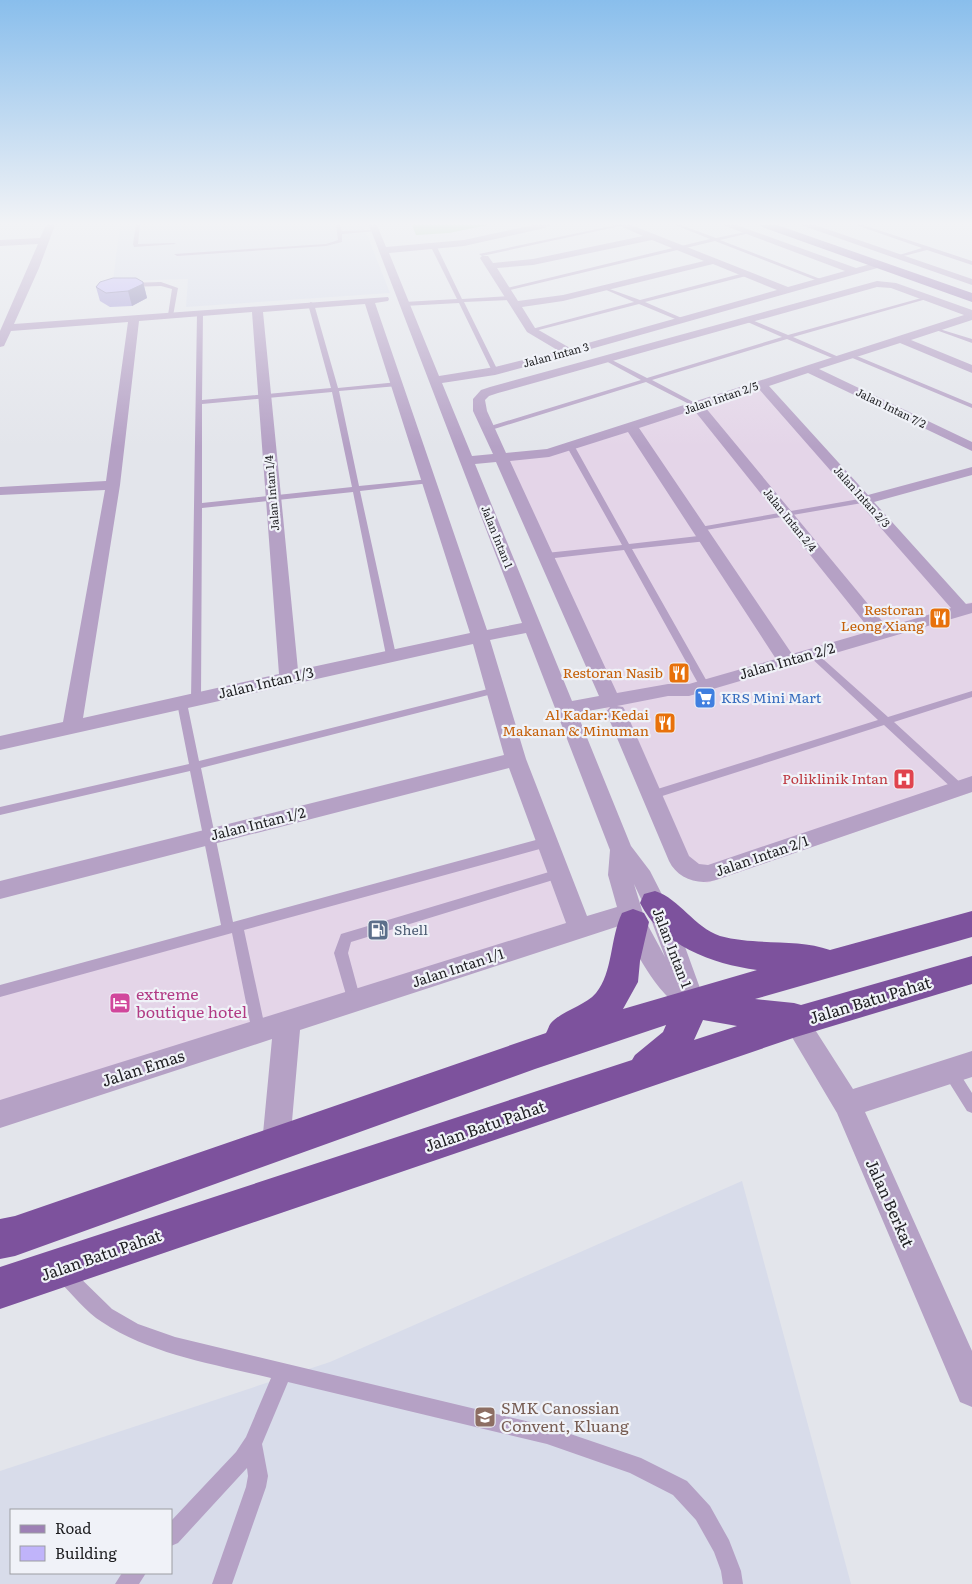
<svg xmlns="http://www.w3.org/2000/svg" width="972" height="1584" viewBox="0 0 972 1584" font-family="Literata,serif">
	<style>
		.commercial { fill: #e4d5e8 }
		.built { fill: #d8dcea; fill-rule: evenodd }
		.green { fill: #91c885 }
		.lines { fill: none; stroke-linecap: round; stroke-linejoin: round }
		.lane { fill: #b5a1c5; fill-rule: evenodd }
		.street { fill: #b5a1c5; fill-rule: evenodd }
		.secondary { fill: #9d80b5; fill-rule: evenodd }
		.highway { fill: #7d529d; fill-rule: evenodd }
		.wall { fill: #a59bd7 }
		.shaded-wall { fill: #867eaf }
		.building { fill: #c0b4fa; stroke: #867eaf }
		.labels { text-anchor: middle; stroke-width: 4.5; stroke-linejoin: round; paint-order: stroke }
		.far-street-label { font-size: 11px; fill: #1e1e21; stroke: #f0f2f8 }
		.food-label { font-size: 14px; fill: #c56008; stroke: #f0f2f8; text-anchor: end }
		.street-label { font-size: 14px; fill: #1e1e21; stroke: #f0f2f8 }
		.shop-label { font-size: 14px; fill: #366cbe; stroke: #f0f2f8; text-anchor: start }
		.health-label { font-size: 14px; fill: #be3a42; stroke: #f0f2f8; text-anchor: end }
		.service-label { font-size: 14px; fill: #4e5e75; stroke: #f0f2f8; text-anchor: start }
		.near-hotel-label { font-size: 16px; fill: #b23c85; stroke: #f0f2f8; text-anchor: start }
		.near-street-label { font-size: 16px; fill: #1e1e21; stroke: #f0f2f8 }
		.near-education-label { font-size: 16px; fill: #785e54; stroke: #f0f2f8; text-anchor: start }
	</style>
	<rect width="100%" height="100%" fill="#e3e5eb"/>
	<!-- commercial -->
	<path class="commercial" d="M762,380L964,604L972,602V792L707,883L677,872L495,456L547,451Z
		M536,841L566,923L0,1104V986Z"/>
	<!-- built -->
	<path class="built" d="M120,225H363L390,293L186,307L188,279L113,281Z
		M742,1181L851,1584H0V1471L330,1362ZM11,1510H171V1573H11Z"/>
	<!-- green -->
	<path class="green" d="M412,225H488L449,233L416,235Z"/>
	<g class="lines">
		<!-- lane -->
		<path class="lane" d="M136,225H140L138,244L174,243L176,244L134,247L133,244Z
			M336,225H340L342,231L375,230L377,231L342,234V242L326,246L177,256L174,254L326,244L338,240Z
			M616,225H625L482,256L479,254Z
			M675,225H681L716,238L750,231V233L720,240L823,280L818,281L715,241L506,291L503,289L710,239Z
			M856,225H863L972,261V265L927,250L896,258V256L922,248Z
			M434,245L437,247L462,299L511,296L514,298L511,300L464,302L498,371L497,372L492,371L459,303L404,306L401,304L404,302L457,299L431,247Z
			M748,272L750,275L645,302L684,319V321H680L639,304L531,332L528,330L634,302L604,289V287L640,300Z
			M161,282L178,288L173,316L168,315L172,289L161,286L129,287L126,285L129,283Z
			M925,297L930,298L793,337L841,358V360H837L787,339L652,380L699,405V407H695L646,382L491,430L484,428L641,380L604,360V358H608L647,378L782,337L743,320V318H747L788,335Z
			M311,302L314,304L338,388L398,382L401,384L398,386L339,391L359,486L430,479L434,481L430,483L360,491L396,655L391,658L386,655L353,492L202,508L201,699L200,701H192L191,699L197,313L200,311L203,313L202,400L331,388L308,304ZM332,392L352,487L202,503V404Z
			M936,328L972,339V343L936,330Z
			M852,354L972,404V408L850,357L849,356Z
			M568,445L575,447L629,544L707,535L711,538L707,541L632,549L709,685L708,687H700L699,685L624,550L546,559L542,556L546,553L622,545L567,447Z
			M865,498H868V502L700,531L696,529L700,527Z
			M811,650L814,651L888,717L972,691V697L894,722L963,785L965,788L963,791H955L884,725L656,798H648L646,795L648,792L878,720L808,655L806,653Z
			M496,687L501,690L500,692L201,768L233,922L547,837L551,839L553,842L551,845L547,847L244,930L266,1032L264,1037L259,1038L254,1037L252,1032L232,933L0,997V985L221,925L190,771L0,815V807L189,764L177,703L182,700L187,703L199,761Z
			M559,869L563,871L565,874L563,877L351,942L348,953L361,1001L359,1005L354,1007L349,1005L334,953L341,934Z
			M950,1064L955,1066L972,1093V1113L967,1111L945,1076L943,1071L945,1066Z
			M64,1266L70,1268L112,1309L138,1324L175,1337L547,1426L641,1458L687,1481L710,1506L729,1540L741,1571L743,1584H723L721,1571L714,1552L696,1520L673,1495L630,1473L547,1444L288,1382L262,1444L268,1476L266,1487L232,1584H212L246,1487L248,1476L247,1468L178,1543L171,1546V1521L236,1452L246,1437L271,1378C214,1364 152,1355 102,1322C86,1312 72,1294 58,1280L56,1274L58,1268Z
			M122,1573H146L139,1584H115Z"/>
		<!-- street -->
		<path class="street" d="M46,225H55L39,268L14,324L388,297L389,299L388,301L375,303L487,630L522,623L369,225H377L386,247L464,240L533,225H550L545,228L464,246L389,253L439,376L495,367L559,351L527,332L480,258L482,256H488L493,263L533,259L643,236L618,225H631L788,287L845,271L723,225H736L856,268L878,262L883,265L881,267L573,354L495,375L442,383L472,456L493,454L473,411V399L481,390L490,387L877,281L896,283L972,310V320L911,340L972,365V373L900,343L819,369L972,442V451L808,373L769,386L868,495L972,467V475L874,502L966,604L972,603V613L689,696H668L617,706L623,707L626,712L689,856L699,864L708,865L972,776V792L716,880C698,886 677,878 669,861L606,712L610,707L577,713L631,846L650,871L676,922L705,1002L701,1010L692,1013C660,1002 637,954 622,925L300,1030L290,1144L286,1154L276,1158L266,1154L262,1144L272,1039L0,1128V1100L566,923L509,768L0,899V881L504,755L473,644L0,750V736L63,722L105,490L0,495V487L106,481L128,322L11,331L4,346L0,347V331L38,244L0,246V240L40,238ZM652,240L704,261L563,295L518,301L497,268L533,265ZM713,264L777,290L570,348L535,328L522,307L563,301ZM877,287L891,288L964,315L547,449L506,453L487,411L485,400L489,396L498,393ZM365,304L470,633L298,670L263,312ZM252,312L279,674L83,718L120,485L139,321ZM759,389L951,608L887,627L705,407ZM694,410L871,631L792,654L639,428ZM628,432L776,659L689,684H668L617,693L510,461L549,457ZM496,462L599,696L572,701L475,464ZM526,633L610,850L608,875L617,907L587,916L526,759L490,640ZM634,884L652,922L665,957L645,920Z
			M801,225H815L972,279V285Z
			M796,1010L805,1014L853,1089L972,1051V1077L865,1112L972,1351V1407L960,1402L837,1113L783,1022L787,1014Z"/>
		<!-- secondary -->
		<path class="secondary" d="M760,225H777L972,293V302L762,227Z"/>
		<!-- highway -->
		<path class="highway" d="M655,891C680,899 694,927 720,936C756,946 798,938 830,950L972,911V937L755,999L794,1003L801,1005L972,956V984L796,1037L0,1309V1267L632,1060L635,1055L663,1032L666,1025L535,1069L15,1256L0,1259V1219L15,1216L546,1033C548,1030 549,1025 551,1023C563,1010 585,1006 596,993C613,973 610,938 622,913L633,909L644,913L649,922L640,961L638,982L623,1009L757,970C712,964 661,945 640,903L644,894ZM703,1020L737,1026L694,1040Z"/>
	</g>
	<!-- wall -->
	<path class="wall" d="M143,282L147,298L132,306L110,307L100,301L96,287Z"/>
	<!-- shaded-wall -->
	<path class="shaded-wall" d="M143,282L147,298L132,306L128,291Z"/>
	<!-- building -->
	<path class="building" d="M113,278H136L143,282V284L128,291L106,293L96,287L100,282Z"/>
	<!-- sky -->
	<linearGradient id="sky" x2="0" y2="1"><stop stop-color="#89beec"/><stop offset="0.5" stop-color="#f2f3f6"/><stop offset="1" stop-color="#f2f3f6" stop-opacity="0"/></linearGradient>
	<rect width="972" height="447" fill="url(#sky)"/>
	<!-- icons -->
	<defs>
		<g id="restaurant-square" transform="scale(1.125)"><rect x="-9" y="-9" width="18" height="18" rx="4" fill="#e8710a" stroke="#f0f2f8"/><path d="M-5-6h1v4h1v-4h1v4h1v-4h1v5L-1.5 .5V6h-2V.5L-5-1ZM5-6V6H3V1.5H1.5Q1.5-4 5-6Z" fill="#fff"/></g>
		<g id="supermarket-square" transform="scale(1.125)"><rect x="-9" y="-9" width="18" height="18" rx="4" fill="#3f7fe0" stroke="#f0f2f8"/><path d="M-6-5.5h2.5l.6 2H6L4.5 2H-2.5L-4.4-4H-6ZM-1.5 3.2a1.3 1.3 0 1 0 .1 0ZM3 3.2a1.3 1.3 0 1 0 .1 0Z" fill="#fff"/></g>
		<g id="hospital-square" transform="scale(1.125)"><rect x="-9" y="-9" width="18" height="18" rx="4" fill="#e0444e" stroke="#f0f2f8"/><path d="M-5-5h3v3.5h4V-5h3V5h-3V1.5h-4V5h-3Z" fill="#fff"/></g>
		<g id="fuel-square" transform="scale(1.125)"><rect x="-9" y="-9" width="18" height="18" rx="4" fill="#5c6f8a" stroke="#f0f2f8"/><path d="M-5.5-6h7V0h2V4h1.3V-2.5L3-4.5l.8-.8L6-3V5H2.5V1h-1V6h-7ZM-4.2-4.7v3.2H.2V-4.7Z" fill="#fff"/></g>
		<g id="hotel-square" transform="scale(1.125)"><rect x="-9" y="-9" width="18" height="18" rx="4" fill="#d1479c" stroke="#f0f2f8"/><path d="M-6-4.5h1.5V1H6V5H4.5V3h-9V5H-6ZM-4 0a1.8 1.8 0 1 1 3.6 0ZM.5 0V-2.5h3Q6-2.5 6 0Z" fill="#fff"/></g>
		<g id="school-square" transform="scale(1.125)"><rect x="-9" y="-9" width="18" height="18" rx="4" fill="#8d6e63" stroke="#f0f2f8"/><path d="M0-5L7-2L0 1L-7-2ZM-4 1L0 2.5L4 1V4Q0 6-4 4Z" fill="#fff"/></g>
	</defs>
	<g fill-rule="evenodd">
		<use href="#restaurant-square" x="940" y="618"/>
		<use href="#restaurant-square" x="679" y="673"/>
		<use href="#supermarket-square" x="705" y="698"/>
		<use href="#restaurant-square" x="665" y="723"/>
		<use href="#hospital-square" x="904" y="779"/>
		<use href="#fuel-square" x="378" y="930"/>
		<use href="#hotel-square" x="120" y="1003"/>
		<use href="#school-square" x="485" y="1417"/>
	</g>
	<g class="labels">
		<!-- far-street labels -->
		<g class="far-street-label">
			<text transform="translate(556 355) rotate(-15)" y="4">Jalan Intan 3</text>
			<text transform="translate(721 398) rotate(-19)" y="4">Jalan Intan 2/5</text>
			<text transform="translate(891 408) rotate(26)" y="4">Jalan Intan 7/2</text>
			<text transform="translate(272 493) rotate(-95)" y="4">Jalan Intan 1/4</text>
			<text transform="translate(862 497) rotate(48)" y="4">Jalan Intan 2/3</text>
			<text transform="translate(790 520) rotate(51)" y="4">Jalan Intan 2/4</text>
			<text transform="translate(497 537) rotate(68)" y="4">Jalan Intan 1</text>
		</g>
		<!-- food labels -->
		<g class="food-label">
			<text x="924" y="615">Restoran<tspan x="924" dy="16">Leong Xiang</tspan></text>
			<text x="663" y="678">Restoran Nasib</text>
			<text x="649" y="720">Al Kadar: Kedai<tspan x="649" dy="16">Makanan &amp; Minuman</tspan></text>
		</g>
		<!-- street labels -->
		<g class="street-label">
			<text transform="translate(787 661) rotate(-16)" y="5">Jalan Intan 2/2</text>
			<text transform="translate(266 683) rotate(-13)" y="5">Jalan Intan 1/3</text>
			<text transform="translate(258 824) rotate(-14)" y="5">Jalan Intan 1/2</text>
			<text transform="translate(762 856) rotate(-19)" y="5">Jalan Intan 2/1</text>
			<text transform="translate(672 948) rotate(69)" y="5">Jalan Intan 1</text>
			<text transform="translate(458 968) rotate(-18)" y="5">Jalan Intan 1/1</text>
		</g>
		<!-- shop labels -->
		<g class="shop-label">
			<text x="721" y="703">KRS Mini Mart</text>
		</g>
		<!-- health labels -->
		<g class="health-label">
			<text x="888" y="784">Poliklinik Intan</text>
		</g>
		<!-- service labels -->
		<g class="service-label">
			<text x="394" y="935">Shell</text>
		</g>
		<!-- near-hotel labels -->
		<g class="near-hotel-label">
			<text x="136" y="1000">extreme<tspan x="136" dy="18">boutique hotel</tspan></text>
		</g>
		<!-- near-street labels -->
		<g class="near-street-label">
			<text transform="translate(870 1000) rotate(-17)" y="6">Jalan Batu Pahat</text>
			<text transform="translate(143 1068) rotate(-18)" y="6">Jalan Emas</text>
			<text transform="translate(485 1126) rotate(-19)" y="6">Jalan Batu Pahat</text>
			<text transform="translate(890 1203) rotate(66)" y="6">Jalan Berkat</text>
			<text transform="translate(101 1255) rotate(-19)" y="6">Jalan Batu Pahat</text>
		</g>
		<!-- near-education labels -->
		<g class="near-education-label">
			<text x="501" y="1414">SMK Canossian<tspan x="501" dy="18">Convent, Kluang</tspan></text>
		</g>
	</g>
	<!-- legend -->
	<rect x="10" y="1509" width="162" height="65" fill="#f0f2f8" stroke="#9c9da2"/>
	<rect x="20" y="1525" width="25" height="8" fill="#9d80b5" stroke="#9c9da2"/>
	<text x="55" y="1534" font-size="15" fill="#1e1e21">Road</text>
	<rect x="20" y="1546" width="25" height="15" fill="#c0b4fa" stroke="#9c9da2"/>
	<text x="55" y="1559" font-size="15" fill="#1e1e21">Building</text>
</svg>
